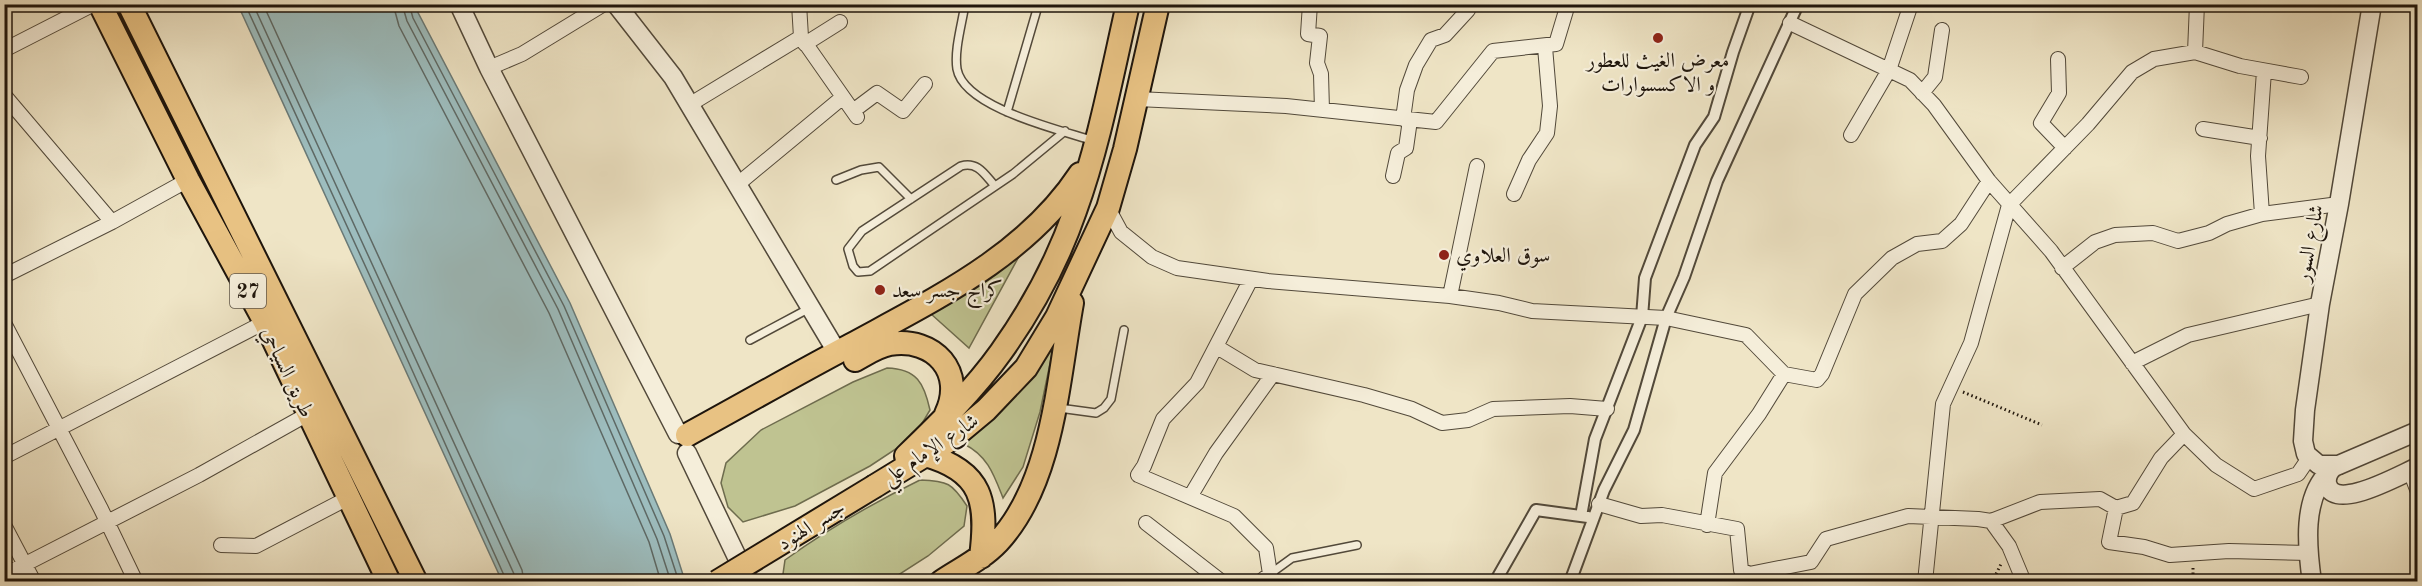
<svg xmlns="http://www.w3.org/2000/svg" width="2422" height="586" viewBox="0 0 2422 586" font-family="'Old Standard TT',Amiri,serif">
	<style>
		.green { fill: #bfc391; stroke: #6e6c4e; stroke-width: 1.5 }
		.water { fill: #9dbdbe; stroke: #6a7a77; stroke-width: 1.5 }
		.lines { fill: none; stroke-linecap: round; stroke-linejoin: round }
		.shore { stroke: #5e6965; stroke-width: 1.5 }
		.service-casing { stroke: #52493a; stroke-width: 10 }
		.pedestrian-casing { stroke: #52493a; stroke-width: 14 }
		.minor-casing { stroke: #52493a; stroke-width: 16 }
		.tertiary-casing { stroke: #52493a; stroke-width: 21 }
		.primary-casing { stroke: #1e150c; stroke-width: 26 }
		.path { stroke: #1e150c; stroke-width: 3; stroke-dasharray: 1.5 3; stroke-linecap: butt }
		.service { stroke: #f5eeda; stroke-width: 7 }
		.pedestrian { stroke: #f5eeda; stroke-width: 10 }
		.minor { stroke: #f5eeda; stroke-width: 14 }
		.tertiary { stroke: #f5eeda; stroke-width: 18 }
		.primary { stroke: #e8c283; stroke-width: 22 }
		.primary-bridge-casing { stroke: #1e150c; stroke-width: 26; stroke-linecap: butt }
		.primary-bridge { stroke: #e8c283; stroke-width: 22 }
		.poi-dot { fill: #8f2418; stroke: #f5eeda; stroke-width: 2 }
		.labels { text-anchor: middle; stroke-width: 4.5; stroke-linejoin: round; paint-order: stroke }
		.shield { fill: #f5eeda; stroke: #5e564a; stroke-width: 1.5 }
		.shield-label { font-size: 20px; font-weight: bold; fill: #1e150c }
		.poi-label { font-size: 21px; fill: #1e150c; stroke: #f5eeda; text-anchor: start }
		.street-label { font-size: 21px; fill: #1e150c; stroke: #f5eeda }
	</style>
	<rect width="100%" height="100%" fill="#efe5c6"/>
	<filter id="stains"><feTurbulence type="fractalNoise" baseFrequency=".00333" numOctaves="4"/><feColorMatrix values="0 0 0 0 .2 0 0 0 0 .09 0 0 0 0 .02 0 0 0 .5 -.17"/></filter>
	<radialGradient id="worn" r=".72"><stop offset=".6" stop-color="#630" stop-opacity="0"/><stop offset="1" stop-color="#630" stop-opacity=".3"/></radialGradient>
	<!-- green -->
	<path class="green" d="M1023,249L969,348L931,314L949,304Z
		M1054,344L1040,412L1023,467L1003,498C994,475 988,456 964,444L1026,385Z
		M887,368C917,369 924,383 930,410L914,437L870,466L795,506L743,522L728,507L721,483L726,463L761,430L853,382Z
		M920,480C948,481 952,483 967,506L964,526L928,556L889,581H782L785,560C828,529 873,503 920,480Z"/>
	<!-- water -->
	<path class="water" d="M238,5H414L570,303L670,534L685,581H502Z"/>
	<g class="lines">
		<!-- shore -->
		<path class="shore" d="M245,4L374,285L507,582
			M253,4L514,574L515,582
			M263,4L522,570L524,582
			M393,4L399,26L549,313L649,542L661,582
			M402,4L407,21L558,309L657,539L671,582
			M409,4L413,18L564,306L664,536L679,582"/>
		<!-- service casing -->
		<g class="service-casing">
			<path id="service" d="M965,4C962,24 954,50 957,69C964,108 1061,130 1094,141
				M1007,112L1038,6
				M836,180L861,170L879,167L911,199
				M995,186C985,175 978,161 961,166L862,231L848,249L853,266L858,272L870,271L1013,174L1065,131
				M750,340L808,309
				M1059,408L1096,413L1104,408L1111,399L1124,330
				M1270,574L1292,558L1357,545"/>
		</g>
		<!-- pedestrian casing -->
		<g class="pedestrian-casing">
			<path id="pedestrian" d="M1581,516L1595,439L1642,317L1645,278L1695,145L1714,117L1733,52L1750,4
				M1495,582L1536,510L1588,517
				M1570,582L1604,490L1634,430L1666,318L1684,277L1717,181L1798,4"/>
		</g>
		<!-- minor casing -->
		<g class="minor-casing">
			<path id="minor" d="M799,4L801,37L857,117
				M1310,4L1308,34L1320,36L1317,63L1321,74L1322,110
				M1790,23L1910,80L1934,105L1989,181L2051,251L2184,434L2216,465L2254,489L2298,474L2309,458
				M805,44L840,22
				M4,50L94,4
				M2195,52L2197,4
				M2058,59L2059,93L2041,123L2065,148
				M489,68L522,54L604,4
				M1922,93L1935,77L1942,30
				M4,95L112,222
				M1137,99L1286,106L1436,122L1493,51L1556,44L1568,4
				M689,105L801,37
				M853,111L877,93L903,111L925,84
				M1403,119L1407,90L1416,65L1431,40L1445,35L1468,10
				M2203,129L2260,138
				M1851,135L1889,70L1911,4
				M1393,176L1398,153L1406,148L1410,120
				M738,184L843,97
				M1514,194L1529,160L1547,133L1550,106L1545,47
				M1108,208L1121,232L1152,257L1177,268L1268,281L1450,296L1499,303L1532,311L1666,318L1746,335L1784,374L1817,380L1822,374L1855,294L1892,258L1917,244L1942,241L1961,224L1989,181
				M2262,214L2258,156L2264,71
				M2062,268L2095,242L2115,235L2153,233L2178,241L2209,233L2227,224L2262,214L2339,204
				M4,276L112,222L188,180
				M1251,279L1197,383L1163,419L1144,466L1138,475L1234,516L1266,548L1270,574L1260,582
				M1450,296L1477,166
				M4,323L101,509L136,582
				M1217,347L1255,370L1364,395L1412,409L1442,423L1468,420L1493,409L1570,406L1607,409
				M2132,363L2188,335L2320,304
				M4,457L265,322
				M2410,471L2418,492
				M1190,497L1216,453L1273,374
				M1599,504L1641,516L1662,515L1737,529L1741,570L1749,574L1811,562L1826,539L1908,516L1978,519L1991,521L2009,546L2024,582
				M2116,508L2133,503L2161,458L2184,434
				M1991,521L2040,502L2100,499L2116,508L2109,542L2144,547L2170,555L2229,551L2309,553
				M1146,523L1222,582
				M4,525L34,582
				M1707,525L1715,473L1759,414L1784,374
				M221,545L256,546L348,498
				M4,575L199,475L308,414
				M1925,582L1943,404L1971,343L2009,205L2088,124L2132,72L2154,59L2195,52L2240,66L2301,77"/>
		</g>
		<!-- tertiary casing -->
		<g class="tertiary-casing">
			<path id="tertiary" d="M459,4L489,68L678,434
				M616,4L673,77L837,352
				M2418,431L2334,467C2329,471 2326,476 2327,483C2332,514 2401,474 2418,467
				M687,453L749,582
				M2339,465H2319L2306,454L2303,441L2305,410L2320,304L2339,204L2372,4
				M2312,582C2307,547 2302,498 2329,472"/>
		</g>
		<!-- primary casing -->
		<g class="primary-casing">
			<path id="primary" d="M100,4L188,180L265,322L389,582
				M129,4L416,582
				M855,360C866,354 878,346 890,344C934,337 966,372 946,414
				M687,435C742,405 796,374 851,345C935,299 1026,256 1080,174
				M925,455C983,471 988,502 981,557
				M906,456C939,424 974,390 1001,352C1031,310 1058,260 1075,211C1099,145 1112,74 1128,4
				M875,486L950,440L986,410L1026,368L1057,317L1108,208L1125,149L1158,4
				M941,582C960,569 982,559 998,542C1053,483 1058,380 1072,303"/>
		</g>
		<!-- path -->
		<path class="path" d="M1963,392L2042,425
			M2193,568V582
			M1992,582L2001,564"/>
		<!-- service -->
		<use href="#service" class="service"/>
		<!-- pedestrian -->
		<use href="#pedestrian" class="pedestrian"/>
		<!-- minor -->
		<use href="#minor" class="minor"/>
		<!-- tertiary -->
		<use href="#tertiary" class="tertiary"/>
		<!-- primary -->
		<use href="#primary" class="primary"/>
		<!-- primary-bridge casing -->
		<g class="primary-bridge-casing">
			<path id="primary-bridge" d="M717,582L875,486"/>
		</g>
		<!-- primary-bridge -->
		<use href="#primary-bridge" class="primary-bridge"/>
	</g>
	<!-- markers -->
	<g class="poi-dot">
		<circle cx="1658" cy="38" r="6"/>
		<circle cx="1444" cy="255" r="6"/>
		<circle cx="880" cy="290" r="6"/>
	</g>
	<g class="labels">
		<!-- shield labels -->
		<rect class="shield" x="230" y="274" width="36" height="34" rx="4.5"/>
		<g class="shield-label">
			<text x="248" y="298">27</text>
		</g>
		<!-- poi labels -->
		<g class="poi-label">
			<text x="1658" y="67" text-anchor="middle">معرض الغيث للعطور<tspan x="1658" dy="24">و الاكسسوارات</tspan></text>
			<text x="1456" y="262">سوق العلاوي</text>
			<text x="892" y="297">كراج جسر سعد</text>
		</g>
		<!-- street labels -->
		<g class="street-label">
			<text transform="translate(2309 243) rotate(-79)" y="7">شارع السور</text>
			<text transform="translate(288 372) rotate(65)" y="7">طريق السياحي</text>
			<text transform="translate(930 449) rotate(-34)" y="7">شارع الإمام علي</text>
			<text transform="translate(811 525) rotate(-32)" y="7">جسر الهنود</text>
		</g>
	</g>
	<!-- margin -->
	<rect width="2422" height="586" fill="none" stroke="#efe5c6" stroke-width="24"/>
	<rect x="6" y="6" width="2410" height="574" fill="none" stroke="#1e150c" stroke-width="3"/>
	<rect x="12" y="12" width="2398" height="562" fill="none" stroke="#1e150c" stroke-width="1.5"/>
	<rect width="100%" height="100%" filter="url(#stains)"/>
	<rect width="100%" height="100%" fill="url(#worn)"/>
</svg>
